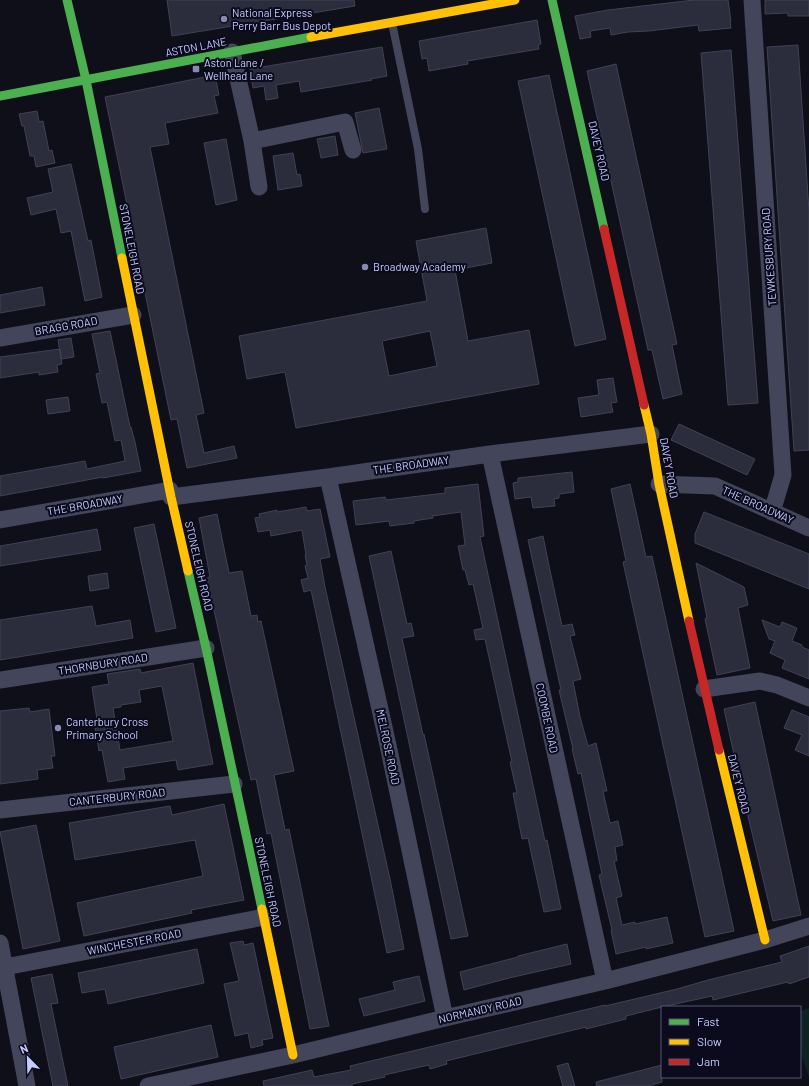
<svg xmlns="http://www.w3.org/2000/svg" width="809" height="1086" viewBox="0 0 809 1086" font-family="Barlow,sans-serif">
	<style>
		.green { fill: #0e2420 }
		.building { fill: #2c2d3c; stroke: #414158; fill-rule: evenodd }
		.lines { fill: none; stroke-linecap: round; stroke-linejoin: round }
		.lane { stroke: #43465a; stroke-width: 8 }
		.street { stroke: #43465a; stroke-width: 17 }
		.fast { stroke: #4caf50; stroke-width: 9 }
		.slow { stroke: #ffc107; stroke-width: 9 }
		.jam { stroke: #c62828; stroke-width: 9 }
		.poi-dot { fill: #878aae; stroke: #0b0b1d; stroke-width: 1.5 }
		.labels { text-anchor: middle; stroke-width: 4; stroke-linejoin: round; paint-order: stroke }
		.poi-label { font-size: 11px; fill: #c7ccff; stroke: #0b0b1d; text-anchor: start }
		.street-label { font-size: 11px; fill: #c7ccff; stroke: #0b0b1d }
	</style>
	<rect width="100%" height="100%" fill="#0f0f19"/>
	<!-- green -->
	<path class="green" d="M809,1008V1077L800,1051V1011Z"/>
	<!-- building -->
	<path class="building" d="M167,0H354L355,6L172,36Z
		M694,0H728L731,21H730L731,28L699,31L698,25L649,31L628,32L611,35L610,28L590,31L591,37L580,39L575,16L608,10Z
		M765,0H809V16H788V13L765,14Z
		M537,20L541,44L538,45L539,49L467,61L468,64L429,71L427,58L422,59L419,41Z
		M798,45L809,211V450L794,451L767,47Z
		M382,47L387,76L371,79L372,80L301,92L299,81L276,85L278,98L266,100L264,86L253,88L250,69Z
		M731,50L758,403L728,405L701,53Z
		M616,64L677,344L672,345L682,394L663,399L652,350H648L587,71Z
		M215,75L219,95L214,96L218,113L165,123L169,144L150,147L204,413L196,415L204,453L234,446L237,458L187,468L177,419L171,420L105,97Z
		M549,75L606,339L575,346L518,81Z
		M379,108L387,149L363,153L355,113Z
		M37,111L39,122L43,121L49,151L52,150L55,163L36,167L34,156H30L24,126H22L19,114Z
		M335,136L338,155L321,158L317,139Z
		M226,139L237,200L216,205L204,143Z
		M293,153L297,175L300,174L302,186L278,190L273,156Z
		M71,164L88,241L91,240L102,297L85,301L71,231L61,233L56,209L31,215L27,198L53,192L48,169Z
		M486,228L492,263L455,270L468,341L529,330L539,384L296,428L285,372L247,379L239,336L427,301L416,241ZM430,331L437,366L389,376L382,341Z
		M42,287L45,305L0,313V295Z
		M110,331L130,427H131L135,442L141,471L103,478V477L0,496V476L85,461L87,469L125,461L121,440L115,441L107,402L102,403L96,374L100,373L92,334Z
		M71,338L74,357L61,359L58,340Z
		M60,349L62,364L57,365L58,372L39,375V372L0,378V357Z
		M613,378L617,402L611,403L613,412L581,417L578,398L599,395L597,380Z
		M68,397L70,411L48,414L46,400Z
		M679,424L755,459L747,475L671,440Z
		M572,472L574,492L559,494V498L554,499L555,506L533,508L531,497L515,499L513,483L518,482V478Z
		M478,484L484,536L480,537L545,841L547,840L561,909L544,912L528,838L522,839L513,793H517L510,762H512L485,639L476,640L474,630L483,628L473,584L469,585L465,570H463L458,546L465,545L461,512L432,516L433,518L414,521V523L390,526L389,521L356,525L353,501L385,497L386,500L445,493V488Z
		M630,484L646,557L652,556L734,931L705,937L623,562L626,561L611,489Z
		M306,507L307,511L320,509L330,557L320,559L325,587L390,879L404,949L387,953L317,618L311,590L304,592L301,580L308,578L305,566L307,565L305,555H306L302,530L271,536L270,530L258,532L255,518L260,517L259,514L277,510V512Z
		M704,512L809,554V589L695,543V534Z
		M217,514L229,573L242,571L251,616L257,615L258,622L261,621L294,771L274,775L285,830L289,829L329,1026L310,1029L271,833L267,834L256,779L251,780L207,578L210,577L199,518Z
		M154,524L176,628L156,632L134,528Z
		M97,529L101,550L0,566V546Z
		M543,536L548,561L562,626L572,624L575,635L570,636L581,679L573,681L580,717L588,746L596,743L607,791H603L610,823L618,821L623,845L615,847L617,861H614L622,896L616,898L622,925L635,922V924L667,917L673,943L646,949V947L616,954L611,930H612L599,875L602,874L581,773L578,774L572,749H573L559,690H561L528,540Z
		M391,551L407,624L411,623L414,636L402,638L423,735L424,734L468,936L451,939L369,556Z
		M696,563L744,587L748,605L738,608L750,668L717,675L705,619L707,618Z
		M107,573L109,588L90,591L88,576Z
		M92,606L96,626L130,620L133,638L0,660V620Z
		M762,620L780,627L782,622L797,628L792,641L802,645V647L809,650V679L782,668L785,660L770,653L775,641L769,639Z
		M193,663L213,764L178,770L176,760L123,768L125,779L108,782L102,750L99,751L95,727L98,726L92,687L109,684L107,674L140,669L141,673ZM162,686L173,741L120,750L113,708L121,707V705L141,702L139,690Z
		M755,702L801,915L773,921L742,791L724,709Z
		M29,708L30,712L49,709L55,756H51L53,768L37,770L38,779L0,784V711Z
		M792,710L809,717V756L795,750L802,735L784,728Z
		M224,804L244,900L191,910L192,913L84,936L77,903L203,876L195,840L75,860L69,823L170,806L172,815Z
		M36,825L60,941L23,949L0,832Z
		M243,941L244,945L253,943L273,1038L262,1040L263,1045L251,1048L248,1033L235,1036L224,984L239,981L230,943Z
		M567,944L571,964L509,978L464,990L460,972L518,957V956Z
		M809,946V977L789,984L788,982L713,1000L712,996L662,1007L626,1016V1019L586,1029V1027L446,1061L447,1064L430,1069L429,1065L384,1075L385,1077L352,1084V1086H264L263,1081L312,1070L314,1077L351,1070L350,1066L605,1005V1006L677,989L708,980L782,962L780,956Z
		M197,949L204,983L108,1004L105,989L82,993L78,973Z
		M52,974L58,1003L51,1004L68,1086H53L31,978Z
		M419,976L425,1001L364,1016L359,999L395,990L393,982Z
		M211,1025L218,1057L121,1079L114,1047Z
		M568,1063L575,1086H563L557,1066Z
		M662,1065V1082L648,1086H597L596,1082Z"/>
	<g class="lines">
		<!-- lane -->
		<path class="lane" d="M392,23L418,149L425,209"/>
		<!-- street -->
		<path class="street" d="M752,0L783,475L772,512
			M232,52L252,141L259,187
			M252,141L345,122L353,150
			M0,338L133,315
			M490,454L605,981
			M328,477L388,745L445,1018
			M659,484L715,486L809,528
			M171,497L328,477L490,454L651,434
			M0,520L170,490
			M0,680L206,648
			M704,689L760,681L777,685L809,698
			M0,810L234,784
			M0,943L27,1086
			M5,967L264,917
			M148,1086L293,1055L445,1018L605,981L765,940L809,926"/>
		<!-- fast -->
		<path class="fast" d="M67,0L86,80L122,258
			M552,0L604,229
			M0,96L311,37
			M188,571L206,648L262,909"/>
		<!-- slow -->
		<path class="slow" d="M311,37L515,0
			M122,258L171,497L188,571
			M644,405L651,434L659,484L689,621
			M719,750L765,940
			M262,909L293,1055"/>
		<!-- jam -->
		<path class="jam" d="M604,229L644,405
			M689,621L719,750"/>
	</g>
	<!-- markers -->
	<g class="poi-dot">
		<circle cx="224" cy="19" r="4"/>
		<rect x="192" y="65" width="8" height="8" rx="2"/>
		<circle cx="365" cy="267" r="4"/>
		<circle cx="58" cy="728" r="4"/>
	</g>
	<g class="labels">
		<!-- poi labels -->
		<g class="poi-label">
			<text x="232" y="17">National Express<tspan x="232" dy="13">Perry Barr Bus Depot</tspan></text>
			<text x="204" y="67">Aston Lane /<tspan x="204" dy="13">Wellhead Lane</tspan></text>
			<text x="373" y="271">Broadway Academy</text>
			<text x="66" y="726">Canterbury Cross<tspan x="66" dy="13">Primary School</tspan></text>
		</g>
		<!-- street labels -->
		<g class="street-label">
			<text transform="translate(196 47) rotate(-11)" y="4">ASTON LANE</text>
			<text transform="translate(599 151) rotate(77)" y="4">DAVEY ROAD</text>
			<text transform="translate(132 249) rotate(79)" y="4">STONELEIGH ROAD</text>
			<text transform="translate(769 257) rotate(-94)" y="4">TEWKESBURY ROAD</text>
			<text transform="translate(66 326) rotate(-10)" y="4">BRAGG ROAD</text>
			<text transform="translate(411 465) rotate(-8)" y="4">THE BROADWAY</text>
			<text transform="translate(669 468) rotate(80)" y="4">DAVEY ROAD</text>
			<text transform="translate(85 505) rotate(-10)" y="4">THE BROADWAY</text>
			<text transform="translate(758 505) rotate(24)" y="4">THE BROADWAY</text>
			<text transform="translate(199 566) rotate(77)" y="4">STONELEIGH ROAD</text>
			<text transform="translate(103 664) rotate(-9)" y="4">THORNBURY ROAD</text>
			<text transform="translate(547 718) rotate(78)" y="4">COOMBE ROAD</text>
			<text transform="translate(388 747) rotate(78)" y="4">MELROSE ROAD</text>
			<text transform="translate(739 784) rotate(76)" y="4">DAVEY ROAD</text>
			<text transform="translate(117 797) rotate(-6)" y="4">CANTERBURY ROAD</text>
			<text transform="translate(268 882) rotate(78)" y="4">STONELEIGH ROAD</text>
			<text transform="translate(134 942) rotate(-11)" y="4">WINCHESTER ROAD</text>
			<text transform="translate(480 1010) rotate(-13)" y="4">NORMANDY ROAD</text>
		</g>
	</g>
	<!-- legend -->
	<rect x="661" y="1006" width="140" height="72" fill="#0b0b1d" stroke="#565877"/>
	<rect x="669" y="1019" width="20" height="6" fill="#4caf50" stroke="#565877"/>
	<text x="697" y="1026" font-size="12" fill="#c7ccff">Fast</text>
	<rect x="669" y="1039" width="20" height="6" fill="#ffc107" stroke="#565877"/>
	<text x="697" y="1046" font-size="12" fill="#c7ccff">Slow</text>
	<rect x="669" y="1059" width="20" height="6" fill="#c62828" stroke="#565877"/>
	<text x="697" y="1066" font-size="12" fill="#c7ccff">Jam</text>
	<!-- north arrow -->
	<g transform="translate(28 1058) rotate(337)" stroke="#0b0b1d" stroke-width="3" paint-order="stroke">
	<path d="M0-3L7 15L0 10L-7 15Z" fill="#c7ccff"/>
	<text y="-6" font-size="11" font-weight="bold" text-anchor="middle" fill="#c7ccff">N</text>
	</g>
</svg>
